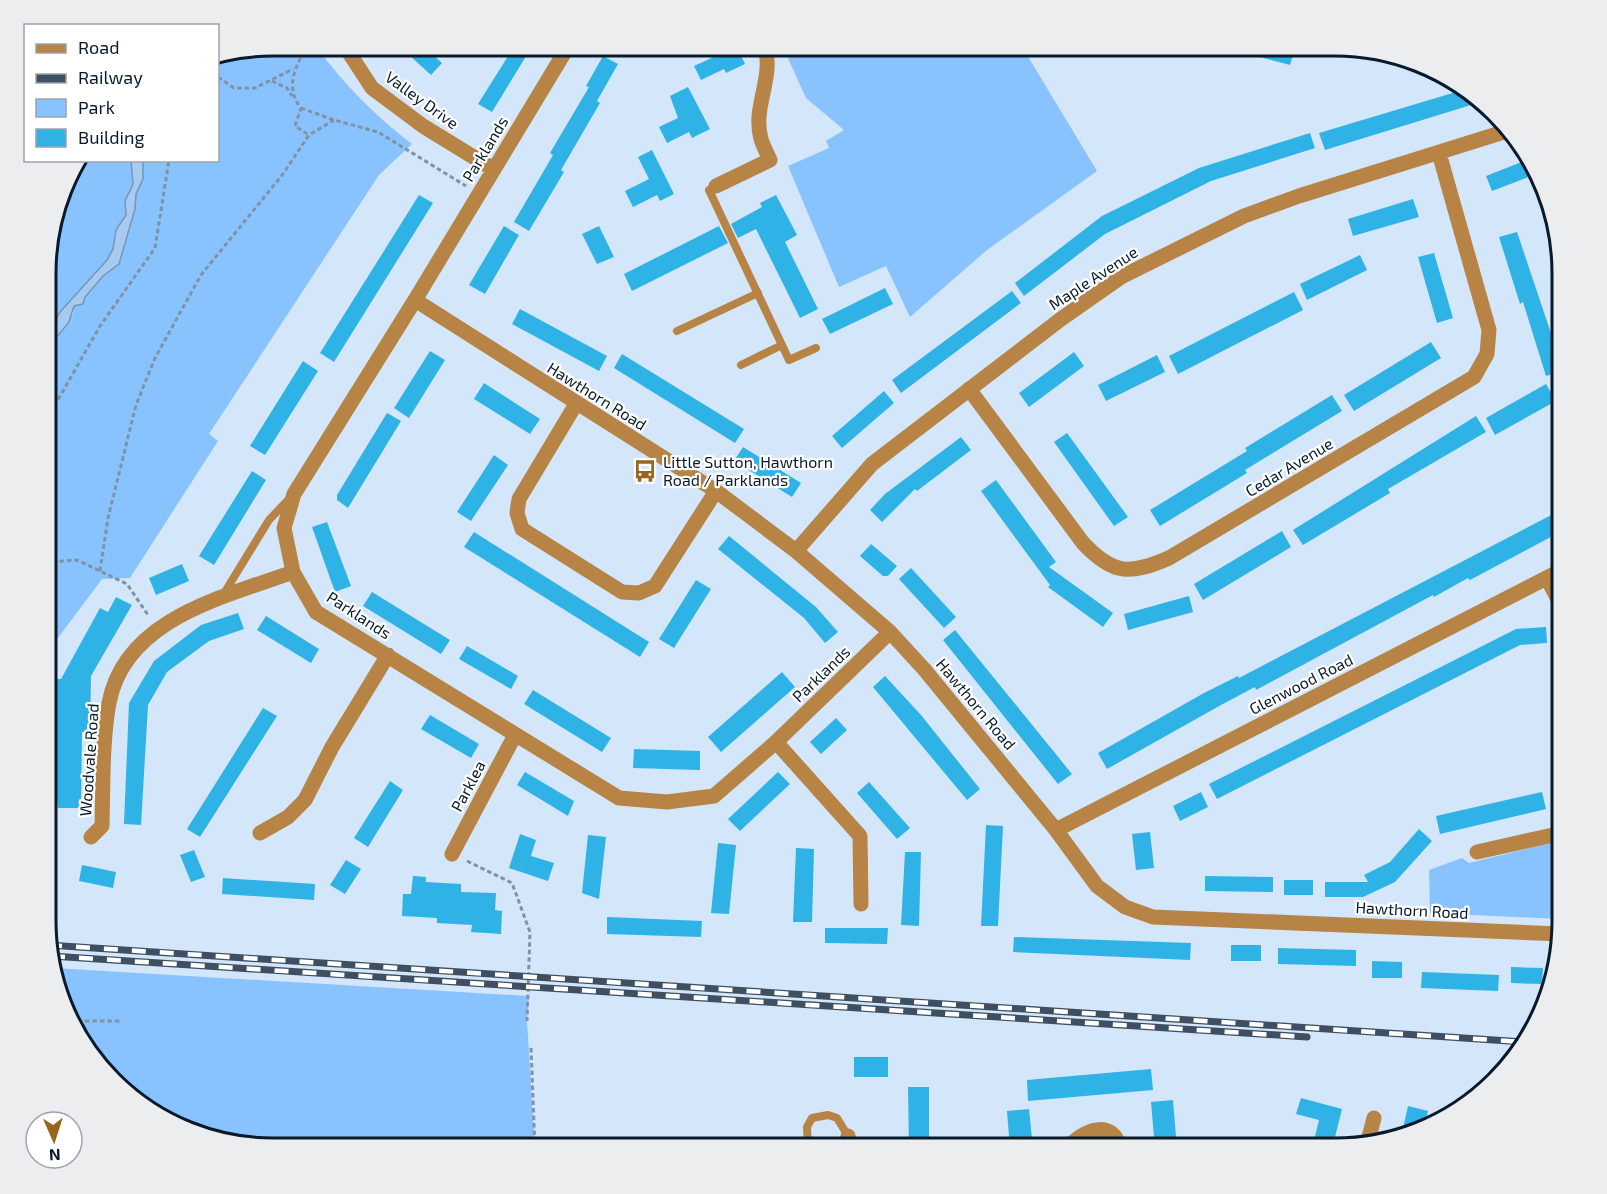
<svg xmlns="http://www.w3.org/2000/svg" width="1607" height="1194" viewBox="0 0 1607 1194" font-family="'Exo 2',sans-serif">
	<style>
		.green { fill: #88c3ff }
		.water { fill: #a7caf0; stroke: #7795b5; stroke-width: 1.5 }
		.building { fill: #2fb3e6 }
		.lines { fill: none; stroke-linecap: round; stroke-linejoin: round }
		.path { stroke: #8092a5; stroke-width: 3; stroke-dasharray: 4.5 3; stroke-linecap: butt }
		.service { stroke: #b78446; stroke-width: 8 }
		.minor { stroke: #b78446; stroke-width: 15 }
		.rail-casing { stroke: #3d4f60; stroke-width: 7 }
		.rail { stroke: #fff; stroke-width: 4.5; stroke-dasharray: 14; stroke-linecap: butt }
		.labels { text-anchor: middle; stroke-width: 4.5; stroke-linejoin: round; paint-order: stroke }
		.street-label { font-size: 16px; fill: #081a2b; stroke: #fff }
		.poi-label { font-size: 16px; fill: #081a2b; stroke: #fff; text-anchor: start }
		.rim { fill: none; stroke: #081a2b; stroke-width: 3 }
	</style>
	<rect width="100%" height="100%" fill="#d4e6fa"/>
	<!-- green -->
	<path class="green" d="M272,45H315C343,83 374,115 412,144L379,175L209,434L218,441L130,578L102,579L46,654L47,349L73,314L74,306L103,276L119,264L135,209L136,194L143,179V161L218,160V54Z
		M782,45H1021L1097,171L987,250L910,317L886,266L839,287L788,166L829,148L826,141L844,130L806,98Z
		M75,161H131L133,184L125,201L126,215L116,230L113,249L107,260L60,312L47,336V242Z
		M1562,840L1561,919L1430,913L1429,870L1462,858L1469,863Z
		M54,968L529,996L527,1021L535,1149H258L186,1132L123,1093L69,1023Z"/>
	<!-- water -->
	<path class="water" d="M131,161H143V179L136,194L135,209L119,264L103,276L85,297L83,304L74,306L69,322L47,349V336L60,312L107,260L113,249L116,230L126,215L125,201L133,184Z"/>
	<!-- building -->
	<path class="building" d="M398,45H422L442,63L431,75Z
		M515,45L528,53L492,112L478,104Z
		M713,45H736L745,64L726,73L724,69L701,80L694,66L718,55Z
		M1234,45H1296L1290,65L1233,50Z
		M603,56L618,64L597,101L600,103L561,170L564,172L529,231L514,222L553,155L550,153L589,87L586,86Z
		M688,87L710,129L692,138L689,132L667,143L659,127L678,118L670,96Z
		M1466,89L1484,101L1325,150L1319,133Z
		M1310,133L1315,148L1211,181L1105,234L1024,296L1015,283L1102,216L1199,168Z
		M652,150L674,194L660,201L657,195L633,207L625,191L649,179L638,157Z
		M1529,159L1539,173L1492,191L1486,176Z
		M419,195L433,203L334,362L320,353Z
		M776,195L797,235L785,242L818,309L800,318L756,229L738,238L731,224L762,207L760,203Z
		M1413,199L1419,217L1353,236L1348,219Z
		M504,226L519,235L485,294L469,285Z
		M599,226L614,257L597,264L582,234Z
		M719,226L728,243L632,291L624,274Z
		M1517,232L1562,366V371L1546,376L1523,302L1520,304L1499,237Z
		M1434,253L1453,318L1437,323L1418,257Z
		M1360,255L1367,270L1307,300L1300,284Z
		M885,288L893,304L830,334L822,319Z
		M1012,291L1021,303L901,393L892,380Z
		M1294,292L1303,310L1178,374L1169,356Z
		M520,309L607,356L599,371L512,324Z
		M1431,342L1441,358L1354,411L1344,395Z
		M430,351L445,360L409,418L394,408Z
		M1074,352L1084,366L1029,407L1019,393Z
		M622,354L744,429L735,443L614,368Z
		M1157,355L1165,372L1106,401L1098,385Z
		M303,361L318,371L265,455L250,446Z
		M484,383L540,419L530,434L474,399Z
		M1546,384L1556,401L1495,435L1486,418Z
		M884,391L894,403L842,448L832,436Z
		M1332,395L1342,411L1245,470L1247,473L1160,526L1150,510L1247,451L1245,448Z
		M387,413L401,421L348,508L337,500V495Z
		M1476,416L1486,432L1388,489L1390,493L1303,545L1293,530Z
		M1067,433L1128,517L1114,526L1054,442Z
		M961,437L971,450L917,491L915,489L882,522L870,510L885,494Z
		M743,447L801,483L792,497L734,461Z
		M494,455L508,465L471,521L457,512Z
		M252,471L266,480L214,565L199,556Z
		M996,480L1056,562L1049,567L1113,613L1103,627L1048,587L1050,585L981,491Z
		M1557,512L1562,521V531L1470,580L1468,578L1434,597L1433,595L1256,690L1255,687L1221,705L1107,769L1098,753L1204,693L1238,676L1239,678Z
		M327,522L351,586L335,592L312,527Z
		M1282,531L1291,547L1203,600L1194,584Z
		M474,532L649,642L640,657L464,547Z
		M729,536L816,607L838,632L825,643L804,618L718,549Z
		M871,544L897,566L888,576H883L860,556Z
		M182,564L189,581L156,595L149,578Z
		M911,568L956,617L944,628L899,579Z
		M696,580L711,589L674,648L659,639Z
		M372,592L450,640L441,654L363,606Z
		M1189,596L1193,612L1128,630L1124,614Z
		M116,597L132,605L91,676L90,732H82L81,808H58L55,783L46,779V679H61L100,608L108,612Z
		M238,613L244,629L209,641L167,672L148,705L141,825L124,824L129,703L154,661L201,625Z
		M266,616L319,649L311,663L257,630Z
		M1546,627L1547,643L1520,645L1217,799L1209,784L1516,629Z
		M955,630L1072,774L1058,784L943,640Z
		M467,646L518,676L511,689L459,659Z
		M782,672L795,687L721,752L708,737Z
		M885,676L921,715L980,789L967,800L873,687Z
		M533,690L611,738L602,752L524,704Z
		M263,708L277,716L200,837L187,829Z
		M430,715L479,744L471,758L421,729Z
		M836,718L847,730L821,754L810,742Z
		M634,749L700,751V770L633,768Z
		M525,772L574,801L568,816L517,785Z
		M778,772L790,784L740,831L728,819Z
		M390,781L403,790L368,847L354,838Z
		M869,782L910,828L897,839L857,793Z
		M1201,792L1208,807L1180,821L1173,806Z
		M1542,792L1546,809L1440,834L1436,816Z
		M986,825L1003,826L998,926H981Z
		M1419,829L1432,841L1395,882L1363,897H1325V882H1368L1364,875L1390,862Z
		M1150,832L1154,868L1136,870L1132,834Z
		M520,834L536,840L531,856L554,863L548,881L509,868Z
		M588,835L606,837L599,899L582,893Z
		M718,843L736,845L729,914L711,913Z
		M796,848L814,849L812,922H793Z
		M194,850L205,877L191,882L180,855Z
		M905,852H921L919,926L901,925Z
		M346,860L361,869L345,894L330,885Z
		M82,865L116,872L113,888L79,881Z
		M413,876L426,877V882L461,884V892L496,893L495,910L502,911L501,934L471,932L472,925L437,923V918L402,916L403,894H411Z
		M1205,876L1273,877V892L1205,891Z
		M223,878L315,884L314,900L222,894Z
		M1284,880H1313V895H1284Z
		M607,917L702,921L701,937L607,934Z
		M825,928H888L887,944L825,943Z
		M1014,937L1191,943L1190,960L1013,952Z
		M1231,945H1261V961H1231Z
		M1278,948L1356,950V966L1278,964Z
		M1372,961L1402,962V978H1372Z
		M1511,967L1543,968L1542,984L1511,983Z
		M1422,972L1499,975L1498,991L1421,988Z
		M854,1057H888V1077H854Z
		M1151,1069L1153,1090L1028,1101L1027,1080Z
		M908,1087H929V1149H909Z
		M1301,1098L1342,1109L1332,1149H1312L1319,1120L1296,1114Z
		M1173,1100L1177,1149H1155L1151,1102Z
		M1408,1106L1428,1111L1424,1128L1402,1133Z
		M1029,1109L1033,1149H1010L1007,1111Z"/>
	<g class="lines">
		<!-- path -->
		<path class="path" d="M308,45C296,65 284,87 301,108L295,126L309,135
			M218,77L234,88H255L293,69
			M272,81L287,88L292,96
			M301,108L334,120L378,132L466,186
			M47,419L100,326L155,248L169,160
			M46,568L62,561L77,560L127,584L148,615
			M100,571L108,518L136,405L155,358L201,275L283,174L309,135L334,120
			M467,861L512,883L530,932L527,1021
			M78,1035L86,1021H120
			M531,1048L535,1149"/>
		<!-- service -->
		<path class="service" d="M716,186L709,190L789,360L816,348
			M677,331L758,293
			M741,365L782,345
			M223,595L269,520L289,499
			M808,1149L807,1127L812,1118L828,1115L837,1118L848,1136"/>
		<!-- minor -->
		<path class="minor" d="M344,45L372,88L423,126L493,169
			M569,45L415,300L294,494L284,528L293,572L316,612L619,798L667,802L714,796L776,742L890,632
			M716,186L770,160C767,153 763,146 761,139C752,107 774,80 765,45
			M415,300L716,491L796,551L890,632L924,669L1056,830L1097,886L1125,907L1153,917L1561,934
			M969,389L1083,543C1113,575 1130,575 1169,558L1474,377L1487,354L1489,330L1439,153
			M576,404L519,499L517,513L522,529L622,592L639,593L655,586L716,491
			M796,551L872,464L1061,319L1121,277L1244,216L1299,196L1507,131
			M1547,578L1562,607
			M776,742L860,836L861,904
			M1056,830L1562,570
			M260,833L288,817L305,800L332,747L388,655
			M91,837L102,826C103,787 102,741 109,703C125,618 225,597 293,572
			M1477,852L1562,833
			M452,854L515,735
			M848,1136L849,1149
			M1368,1141L1374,1118
			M1067,1149C1081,1130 1114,1117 1120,1149"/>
		<!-- rail casing -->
		<g class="rail-casing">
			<path id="rail" d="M48,945L1524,1042
				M51,956L1307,1037"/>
		</g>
		<!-- rail -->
		<use href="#rail" class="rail"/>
	</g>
	<!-- icons -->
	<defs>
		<g id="bus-bare" transform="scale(1.8)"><path d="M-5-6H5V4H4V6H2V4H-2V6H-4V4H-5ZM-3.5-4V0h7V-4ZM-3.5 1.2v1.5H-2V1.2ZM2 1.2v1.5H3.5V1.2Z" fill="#99641b" stroke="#fff" stroke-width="2.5" paint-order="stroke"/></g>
	</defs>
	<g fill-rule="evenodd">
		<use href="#bus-bare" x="645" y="471"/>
	</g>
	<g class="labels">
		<!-- street labels -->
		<g class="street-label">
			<text transform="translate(422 100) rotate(36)" y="6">Valley Drive</text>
			<text transform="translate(485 149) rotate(-59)" y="6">Parklands</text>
			<text transform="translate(1093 278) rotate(-33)" y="6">Maple Avenue</text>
			<text transform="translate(597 396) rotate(32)" y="6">Hawthorn Road</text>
			<text transform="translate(1289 467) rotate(-31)" y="6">Cedar Avenue</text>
			<text transform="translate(359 615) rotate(33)" y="6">Parklands</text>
			<text transform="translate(821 674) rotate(-44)" y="6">Parklands</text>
			<text transform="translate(1301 684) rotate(-27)" y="6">Glenwood Road</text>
			<text transform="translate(976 704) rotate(50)" y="6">Hawthorn Road</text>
			<text transform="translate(89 760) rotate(-86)" y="6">Woodvale Road</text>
			<text transform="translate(468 786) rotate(-62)" y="6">Parklea</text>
			<text transform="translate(1412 910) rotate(3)" y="6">Hawthorn Road</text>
		</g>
		<!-- poi labels -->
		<g class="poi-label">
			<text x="663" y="468">Little Sutton, Hawthorn<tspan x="663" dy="18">Road / Parklands</tspan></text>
		</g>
	</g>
	<!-- crop -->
	<path d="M0 0H1607V1194H0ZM273 56H1335A217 217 0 0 1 1552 273V921A217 217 0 0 1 1335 1138H273A217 217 0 0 1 56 921V273A217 217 0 0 1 273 56Z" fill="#ebedee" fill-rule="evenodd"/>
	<path class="rim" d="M273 56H1335A217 217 0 0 1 1552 273V921A217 217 0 0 1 1335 1138H273A217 217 0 0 1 56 921V273A217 217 0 0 1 273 56Z"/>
	<!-- legend -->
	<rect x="24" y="24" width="195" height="138" fill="#ffffff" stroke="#9ca3aa" stroke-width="1.5"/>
	<rect x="36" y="44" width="30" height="9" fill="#b78446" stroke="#9ca3aa" stroke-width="1.5"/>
	<text x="78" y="54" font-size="18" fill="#081a2b">Road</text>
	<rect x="36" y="74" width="30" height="9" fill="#3d4f60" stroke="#9ca3aa" stroke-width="1.5"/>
	<text x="78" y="84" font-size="18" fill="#081a2b">Railway</text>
	<rect x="36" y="99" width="30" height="18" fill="#88c3ff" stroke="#9ca3aa" stroke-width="1.5"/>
	<text x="78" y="114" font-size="18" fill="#081a2b">Park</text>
	<rect x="36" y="129" width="30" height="18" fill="#2fb3e6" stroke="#9ca3aa" stroke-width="1.5"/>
	<text x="78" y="144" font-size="18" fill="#081a2b">Building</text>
	<!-- north arrow -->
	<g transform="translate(54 1140) rotate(177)"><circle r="28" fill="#ffffff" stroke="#9ca3aa" stroke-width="1.5"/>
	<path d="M0-4.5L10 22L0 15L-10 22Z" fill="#99641b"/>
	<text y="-9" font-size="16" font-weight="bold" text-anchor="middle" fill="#081a2b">N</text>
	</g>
</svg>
